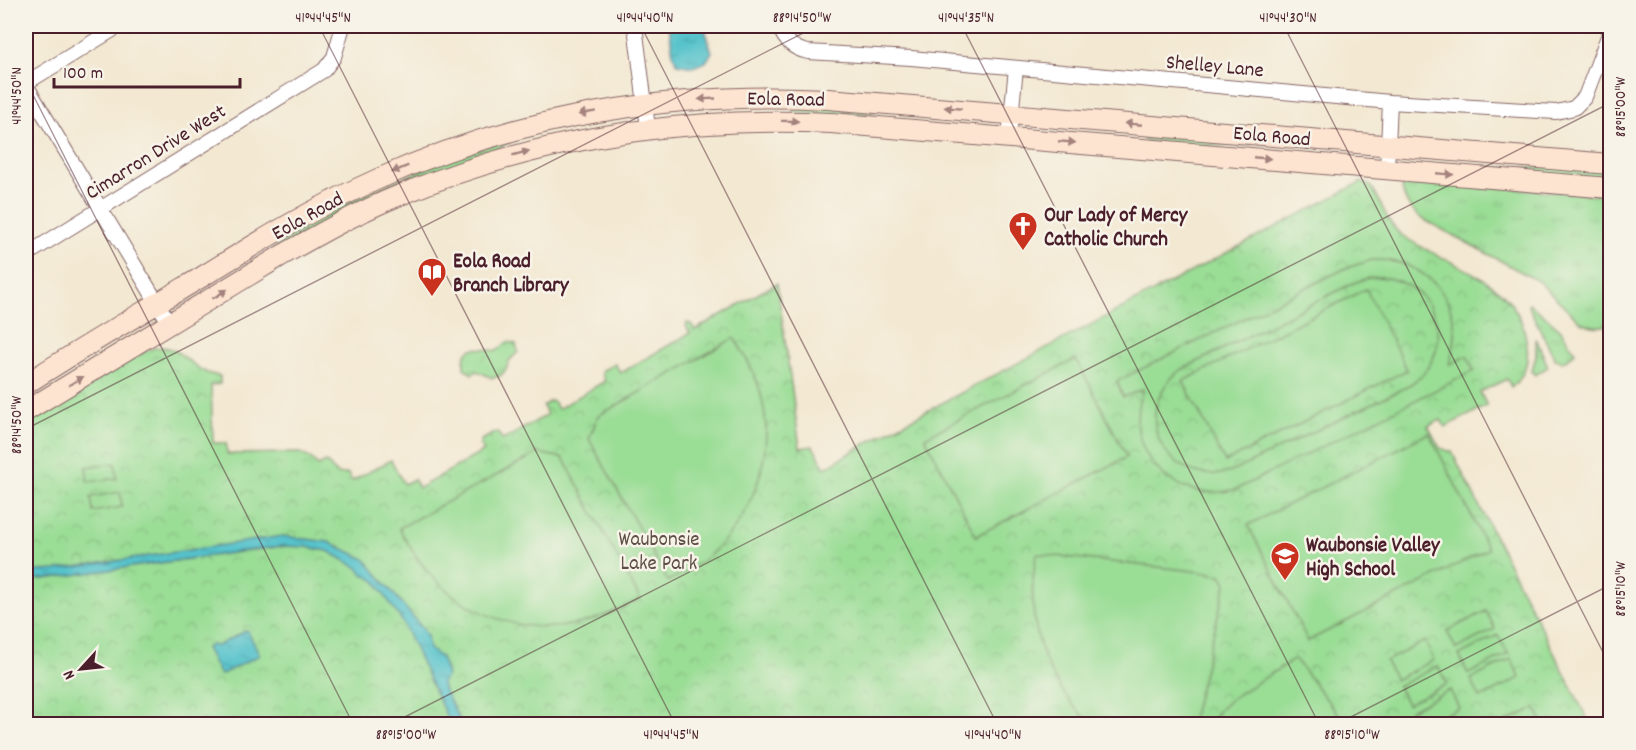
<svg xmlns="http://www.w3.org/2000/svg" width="1636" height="750" viewBox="0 0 1636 750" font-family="Dekko,sans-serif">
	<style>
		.grass { fill: url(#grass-tufts); stroke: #727e60; stroke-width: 1.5 }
		.park { fill: url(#park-crowns); stroke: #727e60; stroke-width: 1.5 }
		.pitch { fill: #9add95; stroke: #727e60; stroke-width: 1.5; fill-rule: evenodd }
		.water { fill: url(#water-ripples); stroke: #4f707b; stroke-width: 1.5 }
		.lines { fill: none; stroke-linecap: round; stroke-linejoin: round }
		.minor-casing { stroke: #856565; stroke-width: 16 }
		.secondary-casing { stroke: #856565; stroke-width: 22 }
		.minor { stroke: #fff; stroke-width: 14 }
		.secondary { stroke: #fde4d0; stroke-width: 20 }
		.oneway { fill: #a4827e }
		.ticks { fill: none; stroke: #4a1f2b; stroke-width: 1.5; stroke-opacity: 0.45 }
		.labels { text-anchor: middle; stroke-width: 5; stroke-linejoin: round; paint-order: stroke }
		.street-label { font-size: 21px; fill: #4a1f2b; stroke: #f7f3e8 }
		.poi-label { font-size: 21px; font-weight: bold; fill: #4a1f2b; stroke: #f7f3e8; text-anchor: start }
		.park-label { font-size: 21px; fill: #5e4e46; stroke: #f7f3e8 }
		.neatline { fill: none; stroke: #4a1f2b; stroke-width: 2 }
		.ticks-label { font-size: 15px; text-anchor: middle; fill: #4a1f2b }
	</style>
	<defs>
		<pattern id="grass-tufts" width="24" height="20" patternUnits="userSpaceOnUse" patternTransform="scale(1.5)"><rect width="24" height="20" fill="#9add95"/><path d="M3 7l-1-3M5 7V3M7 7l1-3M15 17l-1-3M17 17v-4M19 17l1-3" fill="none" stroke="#86bd81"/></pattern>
		<pattern id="park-crowns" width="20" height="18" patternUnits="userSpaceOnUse" patternTransform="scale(1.5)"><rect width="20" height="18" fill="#9add95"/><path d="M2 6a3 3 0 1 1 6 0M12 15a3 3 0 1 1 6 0" fill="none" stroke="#86bd81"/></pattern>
		<pattern id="water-ripples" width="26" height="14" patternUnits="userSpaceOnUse" patternTransform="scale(1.5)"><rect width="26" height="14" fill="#54c2cb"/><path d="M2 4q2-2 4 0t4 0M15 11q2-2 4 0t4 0" fill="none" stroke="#4ba6ae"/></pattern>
	</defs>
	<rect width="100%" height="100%" fill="#f7f3e8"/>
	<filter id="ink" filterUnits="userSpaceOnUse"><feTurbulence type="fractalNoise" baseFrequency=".0167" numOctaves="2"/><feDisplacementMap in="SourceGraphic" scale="12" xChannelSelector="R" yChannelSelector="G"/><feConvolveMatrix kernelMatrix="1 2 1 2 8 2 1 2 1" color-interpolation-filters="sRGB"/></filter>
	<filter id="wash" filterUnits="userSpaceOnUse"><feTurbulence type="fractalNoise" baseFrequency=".008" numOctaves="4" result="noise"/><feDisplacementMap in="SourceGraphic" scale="24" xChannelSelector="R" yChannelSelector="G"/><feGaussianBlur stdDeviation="1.35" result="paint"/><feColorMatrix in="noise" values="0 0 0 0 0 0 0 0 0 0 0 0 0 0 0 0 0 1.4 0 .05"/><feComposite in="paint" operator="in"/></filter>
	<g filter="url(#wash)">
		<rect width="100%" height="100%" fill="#f3e8d1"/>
		<!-- grass -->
		<path class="grass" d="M818,106L878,113L843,115L793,114L792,110Z
			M1184,136L1253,144L1209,146L1144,141L1143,138Z
			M510,139V142L486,154L274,251L272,249L298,228L328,211L430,166Z
			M1563,167L1610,171V176L1593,178L1497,171L1496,168Z
			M1409,180L1610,196V324C1599,328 1592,327 1581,322L1538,281L1421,218C1410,209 1405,202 1402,188Z
			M1529,303L1560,329L1575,352L1572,356L1562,362L1555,359L1528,305Z
			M1536,338L1548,367L1535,375L1532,371L1536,355Z"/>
		<!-- park -->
		<path class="park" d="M1361,182L1371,186C1383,203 1385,223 1403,236C1450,268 1522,278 1527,347C1529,362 1524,378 1511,387L1507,379L1480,392L1487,406L1445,427L1441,420L1428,426L1440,448L1452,452L1590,724H26V422L148,350C182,337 187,373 220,376V384L211,385L213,443H226L227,454L300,453L310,458L318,466L326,462L337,474H348L352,481L391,460L404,484L414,479L419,488L484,451L480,444L481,440L497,432L503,440L547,415L543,406L550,401L554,402L558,409L605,381L602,374L603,370L615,364L621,373L690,333L686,326L687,323L691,324L695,330L777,283L800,448L813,446L825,468L872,440Z
			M507,342L516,344L518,352L509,361L506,370L500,376L492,378L477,371L472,374L464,368C462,341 481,349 497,351Z"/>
		<!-- pitch -->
		<path class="pitch" d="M1372,260C1416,259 1452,286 1455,332C1456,343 1451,354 1450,364L1467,356L1474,371L1237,489C1174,507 1119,451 1143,389L1123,397L1117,381L1346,268ZM1381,277C1441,284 1460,356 1406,387L1231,472C1166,488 1127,415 1179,371L1353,283L1369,278Z
			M1366,289L1407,370L1225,462L1183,381Z
			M734,338C745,355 755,372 760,391C778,453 753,520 704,560C693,568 680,575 668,581L589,439L598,416Z
			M1076,359L1127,457L976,536L925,437Z
			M1429,433L1488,549L1308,641L1248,525Z
			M538,453L563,458L640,599C620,609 599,620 576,624C525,635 468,615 433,577C419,563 409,545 399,528Z
			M115,463L117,478L88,482L86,467Z
			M120,492L122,507L93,512L91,497Z
			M1037,554L1186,570L1221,575L1226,583L1191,724H1092C1043,682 1023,617 1037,554Z
			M1486,611L1495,629L1456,649L1447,631Z
			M1498,635L1508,654L1468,674L1459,655Z
			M1425,641L1434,660L1395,680L1386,661Z
			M1295,659L1346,724H1210L1219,710L1232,698Z
			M1511,659L1520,678L1480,698L1471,679Z
			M1438,666L1447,684L1407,704L1398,686Z
			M1450,690L1459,708L1426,724H1417L1410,710Z
			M1535,708L1543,724H1502Z"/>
		<!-- water -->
		<path class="water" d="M669,26H704L712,52L706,62L693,67L677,64L673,54Z
			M283,536L329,542L365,559L423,629L427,636L429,649L441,657L447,675L442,683L443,688L462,724H450L402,621L375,581L362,573L358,568L328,551L306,547L283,546L44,579H26V572L55,570Z
			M247,630L260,655L220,675L206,648L213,644L215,647Z"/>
	</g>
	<g filter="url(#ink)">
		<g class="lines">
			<!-- minor casing -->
			<g class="minor-casing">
				<path id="minor" d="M635,26L648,128
					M779,26C784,40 792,49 808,52L911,58L1390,102L1556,112L1574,108L1585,97L1610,31
					M26,83L119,26
					M26,85L170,324
					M1009,137L1016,68
					M1387,169L1390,102
					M26,255L324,70L334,57L343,26"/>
			</g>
			<!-- secondary casing -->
			<g class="secondary-casing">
				<path id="secondary" d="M26,384C83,347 141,313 200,278C258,242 315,207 378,179C519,115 674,91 828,99L1610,164
					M26,411L279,257C319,234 358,212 400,195C537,138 683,116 831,123L1610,188"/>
			</g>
			<!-- minor -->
			<use href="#minor" class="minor"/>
			<!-- secondary -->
			<use href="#secondary" class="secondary"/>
		</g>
		<!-- one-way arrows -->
		<defs><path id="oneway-solid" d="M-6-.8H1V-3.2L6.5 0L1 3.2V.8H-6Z" transform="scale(1.5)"/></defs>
		<g class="oneway">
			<use href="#oneway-solid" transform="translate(707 99) rotate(177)"/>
			<use href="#oneway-solid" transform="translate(953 108) rotate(-175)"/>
			<use href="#oneway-solid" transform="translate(587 113) rotate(170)"/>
			<use href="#oneway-solid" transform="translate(790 121) rotate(1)"/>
			<use href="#oneway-solid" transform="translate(1133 124) rotate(-175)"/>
			<use href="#oneway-solid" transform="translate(1067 142) rotate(5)"/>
			<use href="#oneway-solid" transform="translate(521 153) rotate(-15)"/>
			<use href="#oneway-solid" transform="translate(1262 158) rotate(5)"/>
			<use href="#oneway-solid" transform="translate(400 169) rotate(158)"/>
			<use href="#oneway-solid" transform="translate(1445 174) rotate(5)"/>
			<use href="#oneway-solid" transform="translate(220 294) rotate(-32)"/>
			<use href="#oneway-solid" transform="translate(76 381) rotate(-31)"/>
		</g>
	</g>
	<!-- ticks -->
	<path class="ticks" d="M319,26L675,724M641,26L997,724M962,26L1319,724M1284,26L1610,666M1606,26L1610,34M26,81L353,724M26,429L817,26M26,712L32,724M391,724L1610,103M1337,724L1610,585"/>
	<!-- icons -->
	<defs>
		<g id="church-pin" transform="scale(1.5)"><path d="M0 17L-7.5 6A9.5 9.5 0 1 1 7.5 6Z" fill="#c8321e" stroke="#f7f3e8"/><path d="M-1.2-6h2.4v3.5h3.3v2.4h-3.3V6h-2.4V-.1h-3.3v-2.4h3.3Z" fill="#fff"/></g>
		<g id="library-pin" transform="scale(1.5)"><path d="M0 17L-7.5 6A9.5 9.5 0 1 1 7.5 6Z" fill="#c8321e" stroke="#f7f3e8"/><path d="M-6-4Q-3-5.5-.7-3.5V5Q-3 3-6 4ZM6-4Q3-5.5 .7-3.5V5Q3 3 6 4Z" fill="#fff"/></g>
		<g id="school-pin" transform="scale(1.5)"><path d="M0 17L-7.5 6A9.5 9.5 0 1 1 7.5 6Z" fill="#c8321e" stroke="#f7f3e8"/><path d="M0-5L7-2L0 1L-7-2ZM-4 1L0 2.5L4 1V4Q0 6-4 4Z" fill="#fff"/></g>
	</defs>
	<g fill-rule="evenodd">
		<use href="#church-pin" x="1023" y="226"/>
		<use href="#library-pin" x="432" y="272"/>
		<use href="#school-pin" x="1285" y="556"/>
	</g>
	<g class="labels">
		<!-- street labels -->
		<g class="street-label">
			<text transform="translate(1215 65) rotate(5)" y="7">Shelley Lane</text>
			<text transform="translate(786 98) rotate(1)" y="7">Eola Road</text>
			<text transform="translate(1272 135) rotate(5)" y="7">Eola Road</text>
			<text transform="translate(155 151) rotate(-32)" y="7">Cimarron Drive West</text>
			<text transform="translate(307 215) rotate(-29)" y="7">Eola Road</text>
		</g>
		<!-- poi labels -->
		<g class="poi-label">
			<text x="1044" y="221">Our Lady of Mercy<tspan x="1044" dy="24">Catholic Church</tspan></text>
			<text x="453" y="267">Eola Road<tspan x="453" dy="24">Branch Library</tspan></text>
			<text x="1306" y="551">Waubonsie Valley<tspan x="1306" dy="24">High School</tspan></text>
		</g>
		<!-- park labels -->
		<g class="park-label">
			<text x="659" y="545">Waubonsie<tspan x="659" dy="24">Lake Park</tspan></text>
		</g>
	</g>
	<!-- margin -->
	<rect width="1636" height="750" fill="none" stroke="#f7f3e8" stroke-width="66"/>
	<!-- north arrow -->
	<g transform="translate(81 669) rotate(243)" stroke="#f7f3e8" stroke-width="4.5" paint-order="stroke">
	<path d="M0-4.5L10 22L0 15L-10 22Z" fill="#4a1f2b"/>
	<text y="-9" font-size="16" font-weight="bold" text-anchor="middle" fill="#4a1f2b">N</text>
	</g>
	<!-- scale -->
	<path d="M54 78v9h186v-9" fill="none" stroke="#4a1f2b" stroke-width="3"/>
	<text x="63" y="78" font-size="18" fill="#4a1f2b" stroke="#f7f3e8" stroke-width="4.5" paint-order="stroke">100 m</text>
	<rect x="33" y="33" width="1570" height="684" class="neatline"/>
	<g class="ticks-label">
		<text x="323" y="22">41°44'45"N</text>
		<text x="645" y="22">41°44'40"N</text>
		<text x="802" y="22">88°14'50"W</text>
		<text x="966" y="22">41°44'35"N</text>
		<text x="1288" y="22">41°44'30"N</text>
		<text transform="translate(16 96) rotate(-90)" y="5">41°44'50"N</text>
		<text transform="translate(1620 107) rotate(-90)" y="5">88°15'00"W</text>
		<text transform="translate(16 425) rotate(-90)" y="5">88°14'50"W</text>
		<text transform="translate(1620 589) rotate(-90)" y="5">88°15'10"W</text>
		<text x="406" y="739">88°15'00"W</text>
		<text x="671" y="739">41°44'45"N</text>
		<text x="993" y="739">41°44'40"N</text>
		<text x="1352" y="739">88°15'10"W</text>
	</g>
</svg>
